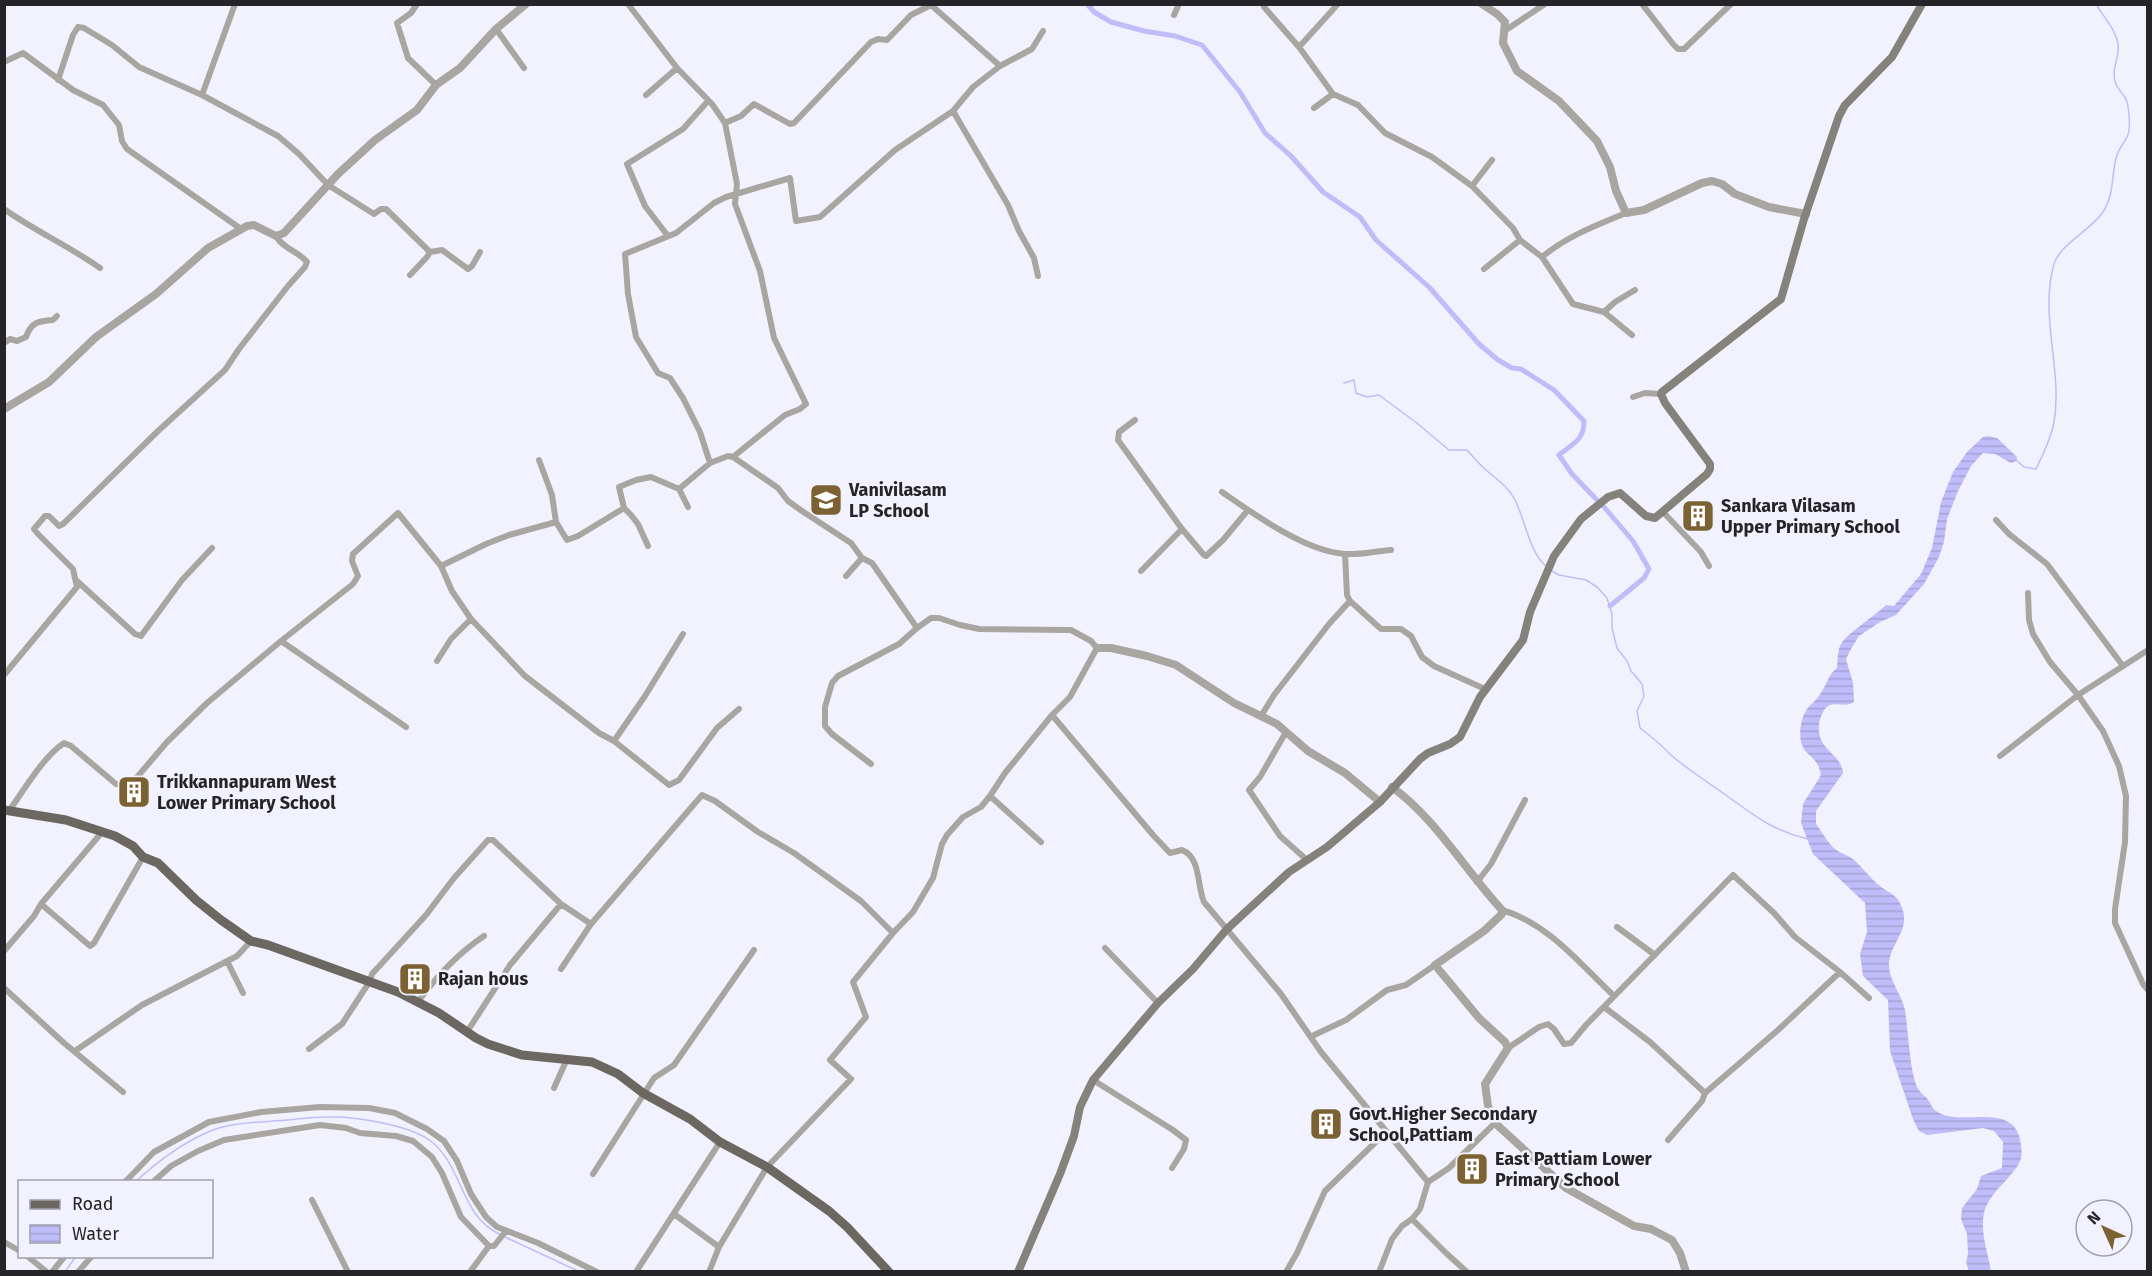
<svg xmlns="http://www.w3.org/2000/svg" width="2152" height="1276" viewBox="0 0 2152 1276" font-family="'Fira Sans',sans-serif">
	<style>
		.built { fill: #e7e7fa }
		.water { fill: url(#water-rules) }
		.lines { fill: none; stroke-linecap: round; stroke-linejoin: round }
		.stream { stroke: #bfbdf9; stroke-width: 1.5 }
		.canal { stroke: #bfbdf9; stroke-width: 5 }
		.minor { stroke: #a9a6a2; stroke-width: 6 }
		.tertiary { stroke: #a9a6a2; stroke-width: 8 }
		.secondary { stroke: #85817b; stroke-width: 8 }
		.primary { stroke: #6c6760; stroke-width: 9 }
		.labels { text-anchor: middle; stroke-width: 5; stroke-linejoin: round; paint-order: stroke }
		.poi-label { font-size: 18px; font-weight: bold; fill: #252529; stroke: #f2f2fe; text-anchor: start }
	</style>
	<defs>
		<pattern id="water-rules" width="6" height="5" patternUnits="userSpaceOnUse" patternTransform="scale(1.5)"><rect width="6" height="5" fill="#bfbdf9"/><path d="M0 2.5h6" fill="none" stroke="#a4a2d5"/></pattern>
	</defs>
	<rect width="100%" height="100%" fill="#f2f2fe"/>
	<!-- built -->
	<path class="built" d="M824,487L840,504L830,514L811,497Z"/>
	<!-- water -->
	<path class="water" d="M1988,436L1997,438L2017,457L2016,461L2011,463L1995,454L1983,453L1971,466L1958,491L1947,519L1944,542L1939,557L1924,584L1896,615L1880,622L1859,636L1851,649L1846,659L1853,683L1854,702C1845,708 1834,701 1827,707C1823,710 1822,715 1820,719C1813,751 1841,751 1843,773L1816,811V824C1823,833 1827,842 1835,849C1841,854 1849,855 1854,860C1863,868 1870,878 1880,886C1887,892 1896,894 1900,903C1913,929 1891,941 1889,963C1888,980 1902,994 1905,1010C1908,1027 1910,1079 1919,1090C1921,1094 1926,1096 1928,1100C1931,1103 1932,1109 1936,1111C1959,1128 2011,1101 2020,1139C2021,1145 2023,1155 2020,1161C2013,1178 1989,1192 1984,1213C1980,1232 1988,1253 1991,1271L1969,1272L1966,1262L1968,1254L1967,1234L1961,1219L1962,1208L1977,1189L1981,1176L2002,1168L2003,1142L1994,1131L1983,1128L1927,1135L1919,1131L1913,1119L1890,1051L1888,1000L1863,976L1860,954L1867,932L1865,903L1813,854L1801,823L1803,804L1821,775C1817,755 1807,758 1802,745C1798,735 1801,717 1807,709C1812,703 1818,699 1822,691C1828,682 1828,675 1837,668C1838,660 1837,651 1841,644C1845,635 1876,615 1886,605L1894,606L1921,574L1932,548L1941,502L1953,472L1967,452L1983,437Z"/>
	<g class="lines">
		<!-- stream -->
		<path class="stream" d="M1344,383L1354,380L1356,393L1367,397L1379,395L1418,424L1449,450H1467C1473,457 1479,464 1486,470C1497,480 1508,486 1515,500C1525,519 1529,552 1546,566
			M2015,459L2024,467L2036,469C2043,454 2051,439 2054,422C2063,370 2039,317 2054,264C2060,244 2091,230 2103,212C2115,194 2111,173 2117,155C2120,146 2128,139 2129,131C2130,122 2129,107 2126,99C2123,94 2118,89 2116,84C2110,70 2120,58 2118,44C2116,30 2103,16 2096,4
			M1552,571L1559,575L1586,580L1597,587L1607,598L1612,614V628L1617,648L1627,661L1631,671L1642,684L1644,696L1637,711L1640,728C1651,736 1661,745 1671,755C1687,769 1706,781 1723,793C1754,815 1770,830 1808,839
			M135,1182C157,1162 179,1145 206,1133C227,1123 250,1123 273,1121C291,1120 309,1117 327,1117C354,1116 411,1125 432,1142C464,1169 460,1216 501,1235
			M505,1237L580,1272
			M65,1272L76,1256"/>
		<!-- canal -->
		<path class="canal" d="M1087,4L1094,12L1111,22L1144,31L1175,36L1202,45L1240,92L1265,133L1291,156L1323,192L1360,217L1376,240L1429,287L1479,344L1498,360L1512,368L1521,369L1554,390L1584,421C1584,441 1573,443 1559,455L1572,474L1598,501
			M1604,507L1633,541L1649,569L1644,578L1610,606"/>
		<!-- minor -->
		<path class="minor" d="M417,4L411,13L397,23L408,58L436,85
			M628,4L677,68L712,104L725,123L737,184L735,204L760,271L774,338L806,404L800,409L785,415L733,457
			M1642,4L1673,44L1678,49H1684L1731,4
			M1264,7L1299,47L1333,94L1358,105L1385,133L1432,157L1472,186L1513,228L1520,240L1542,257L1573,304L1604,312L1632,335
			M1174,15L1179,4
			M496,29L524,68
			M1506,30L1545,4
			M1299,47L1338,4
			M4,62L23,53L73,90L103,105L119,125L122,141L127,149L241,229
			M58,80L73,35L78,27L84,28L112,45L139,67L202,95L278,136L299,154L328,185L374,214L381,209H386L430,252
			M202,95L235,4
			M646,95L677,68
			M1314,108L1333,94
			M953,111L1008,205L1019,231L1034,258L1038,276
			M725,123L741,116L754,104L790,124L794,123L871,42L878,39L887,40L911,15L931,5L1000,66
			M1472,186L1492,160
			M4,209C35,231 69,246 100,268
			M668,236L645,206L627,164L683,129L708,101
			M1542,257C1567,236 1597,225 1626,213
			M1484,269L1520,240
			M410,275L427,257L430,252L442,250L468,269L472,266L480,252
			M1604,312L1615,302L1635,290
			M4,343L10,339L17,341L26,337C31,322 39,321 53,320L57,316
			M1633,397L1645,393L1661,394
			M1135,420L1119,432L1118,440L1182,529L1204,555L1206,556L1223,540L1248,510
			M539,460L552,495L556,522L567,540L578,536L624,508
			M679,489L710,463
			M1222,492C1254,514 1306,552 1345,554C1360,555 1376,551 1391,550
			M1663,512L1701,552L1709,566
			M1996,520L2009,534L2047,564L2123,666
			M648,546L638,524L631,515L624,508L619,487L636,480L651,477L679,489L688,507
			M1345,554L1347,595L1350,601L1381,629H1401L1411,636L1422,657L1434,666L1485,689
			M441,566L486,544L509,535L556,522
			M1141,571L1182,529
			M846,576L862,558
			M77,581L135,634L141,636L182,580L212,548
			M2028,593L2029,620L2033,634L2050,662L2078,695L2103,731L2119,766L2126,796L2125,842L2115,909V923L2143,984L2148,990
			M281,641L406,727
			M437,661L451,639L471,619
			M4,675L77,587L73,569L38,534L34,529L45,516H49L59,526L63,524L158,431L225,370L239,349L288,286L305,267L307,262C298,251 283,249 276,236
			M1052,715L1153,835L1170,853L1182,850C1201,857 1197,887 1204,902L1281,994L1321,1052L1428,1182
			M1261,716L1274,695L1329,624L1350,601
			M1286,732L1260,777L1249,790L1280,836L1307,860
			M614,741L645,696L683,634
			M2000,756L2078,695L2148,650
			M871,764L832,734L825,726V707L832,683L838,676L899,644L917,628
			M990,796L1041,842
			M9,811C24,790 43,757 64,743L71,746L116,784L126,786L138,776L167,742L207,703L281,641L353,584L358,576L352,561L353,554L398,513L441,566L452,591L471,619L525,676L599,733L614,741L669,785L679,780L717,728L739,709
			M1477,882L1491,864L1525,800
			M41,904L90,946L94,943L143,857
			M1502,910C1548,923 1581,965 1614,996
			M1617,927L1655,955
			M1105,948L1158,1003
			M4,951L34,916L41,904L103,831
			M227,961L243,993
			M561,969L591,924L702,795L715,801L758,832L794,853L861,901L893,933
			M4,988L64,1043L123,1092
			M417,1003C436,977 457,954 484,936
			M1604,1007L1650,1042L1705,1093
			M467,1032L510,965L561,904
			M1312,1036L1346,1020L1387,990L1406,985L1435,965
			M1508,1048L1539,1027L1548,1024L1554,1029L1564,1044L1571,1043L1586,1025L1733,875L1774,913L1795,937L1840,972L1869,998
			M309,1049L342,1024L370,981L372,974L426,915L454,878L488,840H493L561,904L591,924
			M75,1051L142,1005L237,956L251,941
			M1093,1080L1173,1130L1186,1140L1184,1149L1172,1168
			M554,1088L567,1059
			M1668,1140L1702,1101L1705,1093L1778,1030L1840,972
			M593,1174L654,1078L674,1065L754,950
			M125,1182L154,1152L209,1122L261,1112L320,1107L369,1108L395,1113L427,1129L444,1141L457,1161L471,1194L486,1217L497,1227L538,1243L597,1272
			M153,1182L171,1166L198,1151L224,1140L320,1125L346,1128L360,1133L396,1136L413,1141L432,1157L442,1173L461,1217L489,1246H494L506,1231
			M312,1200L348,1272
			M674,1214L719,1247
			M1412,1219L1446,1253L1467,1272
			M4,1242L20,1251
			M27,1256L47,1272
			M52,1272L65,1256
			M78,1272L92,1256
			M470,1272L489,1246
			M636,1272L720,1142
			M709,1272L719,1247L767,1167L851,1079L830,1060L866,1017L853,982L893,933L913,912L933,878L942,844L947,835L963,817L981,807L990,796L1005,773L1052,715L1070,697L1097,648L1091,641L1071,630L979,629L960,625L939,618H931L917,628L872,563L862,558L851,543L802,511L788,501L778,488L733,457L728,456L710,463L700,432L683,398L670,378L658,373L636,337L628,294L625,254L676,233L714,203L726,197L790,178L796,221L820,217L895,150L953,111L973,87L1000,66L1032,49L1043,31
			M1286,1272L1297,1253L1325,1191L1386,1132
			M1379,1272L1392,1239L1402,1226L1412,1219L1420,1209L1428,1182L1449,1168L1495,1123"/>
		<!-- tertiary -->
		<path class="tertiary" d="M1482,4L1497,14L1505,22L1503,43L1517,71L1559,101L1597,141L1610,167L1616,191L1626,213L1644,210L1702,183L1712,181L1722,184L1735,194L1769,207L1806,214
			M4,409L49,382L96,337L156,294L208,248L247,226L254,225L276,236L284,233L338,174L375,140L417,110L436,85L460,68L496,29L526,4
			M1097,648H1111L1147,656L1176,665L1234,703L1277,724L1308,751L1345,773L1380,802
			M1392,787C1436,819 1465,870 1502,910V914L1484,931L1435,965L1479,1018L1505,1042L1508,1048L1485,1084L1488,1106L1495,1123L1566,1188L1634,1226L1651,1229L1672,1240L1680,1253L1686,1272"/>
		<!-- secondary -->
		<path class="secondary" d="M1018,1272L1060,1174L1074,1136L1080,1107L1093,1080L1158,1003L1193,969L1227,929L1289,872L1327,847L1380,802L1420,759L1428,753L1450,744L1460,737L1480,697L1523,640L1530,612L1554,556L1581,519L1608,497L1620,493L1646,516L1655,518L1707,474L1710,469V464L1665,403L1661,394L1662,392L1781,299L1804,219L1839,116L1845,105L1892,57L1922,4"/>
		<!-- primary -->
		<path class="primary" d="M4,810L66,820L115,836L133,846L143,857L158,863L196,900L221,920L251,941L268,945L398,992L439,1013L476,1038L488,1044L522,1055L592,1062L618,1074L643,1093L690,1119L720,1142L767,1167L829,1211L847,1227L889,1272"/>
	</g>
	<!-- icons -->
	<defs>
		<g id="school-square" transform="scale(1.725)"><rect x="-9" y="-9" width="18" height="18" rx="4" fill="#7c6133" stroke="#f2f2fe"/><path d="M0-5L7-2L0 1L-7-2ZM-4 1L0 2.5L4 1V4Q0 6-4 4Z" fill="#fff"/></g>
		<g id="building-square" transform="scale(1.725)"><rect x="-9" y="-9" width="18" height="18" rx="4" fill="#7c6133" stroke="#f2f2fe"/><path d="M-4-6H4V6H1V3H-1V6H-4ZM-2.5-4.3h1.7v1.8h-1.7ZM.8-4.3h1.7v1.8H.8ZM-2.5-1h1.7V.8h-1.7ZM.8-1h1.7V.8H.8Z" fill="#fff"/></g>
	</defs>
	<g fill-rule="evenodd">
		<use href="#school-square" x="826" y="500"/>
		<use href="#building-square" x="1698" y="516"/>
		<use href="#building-square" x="134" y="792"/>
		<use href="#building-square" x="415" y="979"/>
		<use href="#building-square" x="1326" y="1124"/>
		<use href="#building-square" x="1472" y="1169"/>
	</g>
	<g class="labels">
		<!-- poi labels -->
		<g class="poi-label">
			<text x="849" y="496">Vanivilasam<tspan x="849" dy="21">LP School</tspan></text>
			<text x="1721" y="512">Sankara Vilasam<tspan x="1721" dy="21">Upper Primary School</tspan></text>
			<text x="157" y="788">Trikkannapuram West<tspan x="157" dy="21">Lower Primary School</tspan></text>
			<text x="438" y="985">Rajan hous</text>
			<text x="1349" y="1120">Govt.Higher Secondary<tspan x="1349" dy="21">School,Pattiam</tspan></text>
			<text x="1495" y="1165">East Pattiam Lower<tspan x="1495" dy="21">Primary School</tspan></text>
		</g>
	</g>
	<!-- border -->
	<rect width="2152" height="1276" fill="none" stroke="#252529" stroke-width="12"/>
	<!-- legend -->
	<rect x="18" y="1180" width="195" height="78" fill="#f2f2fe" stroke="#a0a0a9" stroke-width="1.5"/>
	<rect x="30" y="1200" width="30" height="9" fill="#6c6760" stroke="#a0a0a9" stroke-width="1.5"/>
	<text x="72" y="1210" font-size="18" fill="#252529">Road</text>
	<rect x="30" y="1225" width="30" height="18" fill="url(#water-rules)" stroke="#a0a0a9" stroke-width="1.5"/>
	<text x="72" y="1240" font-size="18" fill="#252529">Water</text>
	<!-- north arrow -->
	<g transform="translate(2104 1228) rotate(315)"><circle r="28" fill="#f2f2fe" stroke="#a0a0a9" stroke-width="1.5"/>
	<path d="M0-4.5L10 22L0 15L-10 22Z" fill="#7c6133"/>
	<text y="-9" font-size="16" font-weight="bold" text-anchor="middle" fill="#252529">N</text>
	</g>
</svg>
